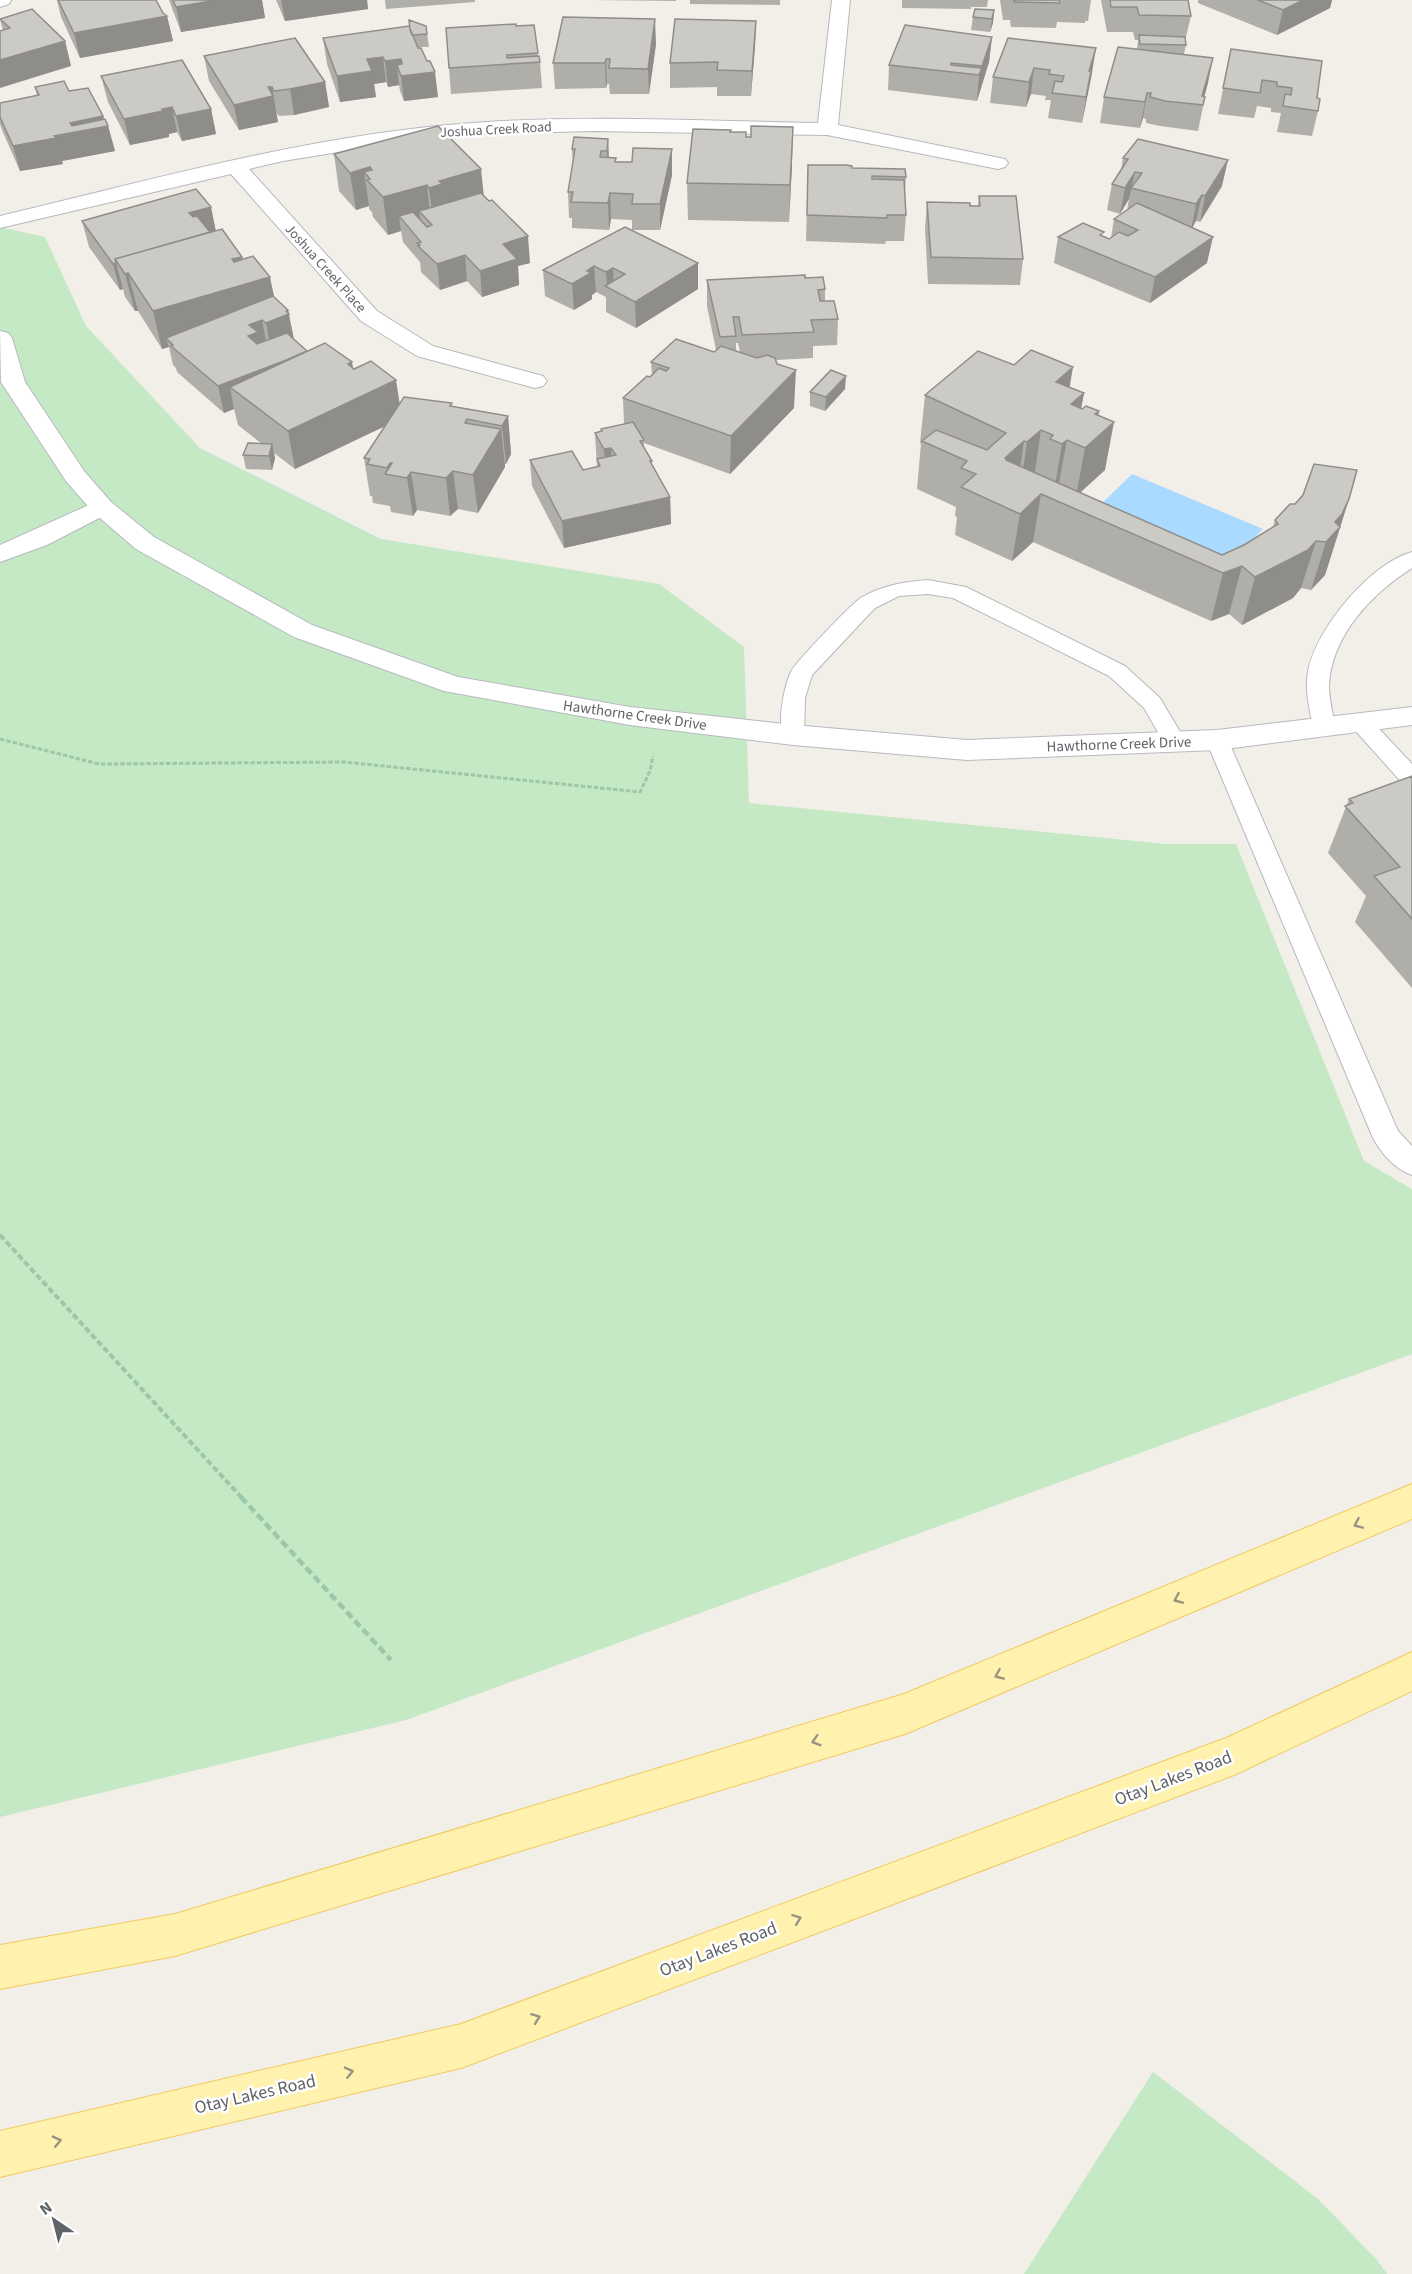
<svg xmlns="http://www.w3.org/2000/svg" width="1412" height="2274" viewBox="0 0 1412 2274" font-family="'Source Sans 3',sans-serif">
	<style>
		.green { fill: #c5e8c5 }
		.water { fill: #aadaff }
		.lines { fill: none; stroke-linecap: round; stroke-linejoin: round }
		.lane-casing { stroke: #b5b8bc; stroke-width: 2 }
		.street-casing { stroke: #b5b8bc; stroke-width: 2 }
		.secondary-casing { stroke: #b6babf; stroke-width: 2 }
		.primary-casing { stroke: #f2c960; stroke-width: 2 }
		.path-far2 { stroke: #9cc7a9; stroke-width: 3; stroke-dasharray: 4.5 2; stroke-linecap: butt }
		.path-far1 { stroke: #9cc7a9; stroke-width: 4; stroke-dasharray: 6 3; stroke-linecap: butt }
		.path { stroke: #9cc7a9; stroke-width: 4.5; stroke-dasharray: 8 4; stroke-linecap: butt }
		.lane { fill: #fff; fill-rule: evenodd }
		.street { fill: #fff; fill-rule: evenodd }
		.secondary { fill: #fff; fill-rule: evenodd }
		.primary { fill: #fff2af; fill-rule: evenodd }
		.wall { fill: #afaea9; fill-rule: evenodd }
		.shaded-wall { fill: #8f8d8a }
		.building { fill: #cccac5; stroke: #8f8d8a; stroke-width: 1.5 }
		.oneway { stroke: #979581 }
		.labels { text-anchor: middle; stroke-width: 5; stroke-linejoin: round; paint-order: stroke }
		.far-street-label { font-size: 14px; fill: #5f6368; stroke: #fff }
		.street-label { font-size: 15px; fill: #5f6368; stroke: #fff }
		.near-street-label { font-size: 18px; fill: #5f6368; stroke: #fff }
	</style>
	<rect width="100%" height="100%" fill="#f1efe8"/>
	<!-- green -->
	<path class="green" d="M0,227L45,237L86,326L200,448L381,539L659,584L744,647L749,803L1166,844H1236L1364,1161L1412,1189V1354L406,1720L0,1817Z
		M1153,2072L1318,2199L1377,2260L1387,2274H1024Z"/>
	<!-- water -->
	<path class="water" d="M1132,474L1263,529L1220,574L1088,517Z"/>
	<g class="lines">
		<!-- lane casing -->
		<g class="lane-casing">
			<path id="lane" d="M1412,552V568C1372,593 1331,636 1329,686C1329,699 1333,713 1335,727L1332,733L1324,735L1316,733L1313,727C1309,707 1304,687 1309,667C1319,626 1371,563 1412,552Z
				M928,580L966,587L1125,666L1160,698L1186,742L1183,748L1175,750L1167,748L1144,708L1109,676L953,598L928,594L899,596L875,608L812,675L805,698L804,735L801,741L793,743L785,741C776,726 784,684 792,670C798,660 853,602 862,597C884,585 904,582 928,580Z
				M1361,715L1369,718L1412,764V787L1404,785L1353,728L1350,723L1353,718Z
				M1217,732L1225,734L1228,740L1398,1131L1412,1146V1175C1396,1170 1381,1153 1373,1138L1206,740L1209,734Z"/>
		</g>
		<!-- street casing -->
		<g class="street-casing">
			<path id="street" d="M0,0H11L9,4L0,7Z
				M832,0H850L838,125L1005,159L1008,163L1005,167L998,169L827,135L592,131L485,134L382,145L283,161L249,169L377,311L433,346L543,376L547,381L543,386L535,388L417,356L361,321L231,174L0,228V216C160,178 321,132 486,122C596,115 707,121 818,123Z
				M102,499L111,502L115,507L111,512L47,545L0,562V545Z"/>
		</g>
		<!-- secondary casing -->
		<g class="secondary-casing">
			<path id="secondary" d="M0,331L8,333L12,338L25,382L84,471L111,502L154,537L312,625L458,677L630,707L793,725L967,740L1217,730L1412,707V725L1217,750L967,760L793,745L630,725L444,691L294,637L136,549L93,512L66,481L1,382Z"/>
		</g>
		<!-- primary casing -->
		<g class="primary-casing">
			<path id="primary" d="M1412,1484V1519L905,1734L175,1956L0,1989V1945L175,1914L904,1694Z
				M1412,1652V1691L1234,1775L461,2068L0,2177V2131L461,2024L1226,1738Z"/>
		</g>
		<!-- path-far2 -->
		<path class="path-far2" d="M0,739L99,764L344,762L640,792L650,771L653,756"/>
		<!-- path-far1 -->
		<path class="path-far1" d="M0,1235L242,1498"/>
		<!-- path -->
		<path class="path" d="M241,1497L391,1660"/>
		<!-- lane -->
		<use href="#lane" class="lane"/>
		<!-- street -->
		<use href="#street" class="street"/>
		<!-- secondary -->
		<use href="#secondary" class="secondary"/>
		<!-- primary -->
		<use href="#primary" class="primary"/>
	</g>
	<!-- wall -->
	<path class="wall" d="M57,0H156L163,13L167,16L173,41L80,58L61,17Z
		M169,0H262L265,18L181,32Z
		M276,0H367L368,9L285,21Z
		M385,0H475V2L386,9Z
		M592,0H676V1Z
		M690,0H780V5L690,4Z
		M902,0H988L987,7H971V9L902,8Z
		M1000,0H1091L1088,21H1085V23L1057,22L1056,28L1011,27L1010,20H1003Z
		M1101,0H1188L1191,16L1185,41L1186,45L1184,54L1208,83L1204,97H1205L1198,131L1160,126L1146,123V119L1143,118L1140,128L1100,123L1104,97L1137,49L1138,40H1135L1133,32H1107Z
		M1198,0H1332L1330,8L1277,35L1198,3Z
		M994,10L993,23L990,32L971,30L973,17Z
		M0,19L65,41L71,66L3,31Z
		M756,21L755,46L751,96H717V87L670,88V63Z
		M534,25L538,56L540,62L542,88L451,94L449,68L516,26Z
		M426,26L429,47H418L438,97L404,101L400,91L399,85L388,87L386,82L374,84L376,97L340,102L327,64L323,38L410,29Z
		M992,37L989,62L977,101L888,90L889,65Z
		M1008,38L1092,73L1082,123L1048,118L1051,100H1045L1046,96L1031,94L1026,107L990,103L993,77Z
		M656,44L649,94H610L609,84H607L606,88L555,89L553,63Z
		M1231,49L1317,98L1318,111L1312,136L1277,132L1281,113L1271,112V108L1257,106L1254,118L1218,114Z
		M204,56L325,82L329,107L294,115L279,116L276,112L278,122L239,130L209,81Z
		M101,76L211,109L216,134L182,141L177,132L169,134V137L130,145L108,102Z
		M35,87L69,91L103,116L108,126L115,151L62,161L63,164L20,171L2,130L0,124V103L37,96Z
		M731,132L746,137H751L792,164L789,222L688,220L687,183Z
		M608,139L609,158L616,162H632L672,149V175L660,230H632V220L611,219L609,230L572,228V218H569L568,192L573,164L572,149Z
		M334,154L484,196L530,263L518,266L519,285L482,297L467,281L440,290L421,272L420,262L403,242L401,231L388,235L373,217L372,212L369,209V206L356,210L339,191Z
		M1123,158L1222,186L1200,222L1196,221L1192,228L1207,263L1150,303L1054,263L1058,237L1104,236L1109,239L1111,238L1114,219L1127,210L1129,199L1120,214L1107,210L1112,184L1121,170Z
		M808,165L852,168L906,177L905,191L906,215L904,241H886L885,244L806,241Z
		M979,196L1023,259L1020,285L928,284L925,228L927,202L978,206Z
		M211,207L216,231L242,257V259L274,297L288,310L294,340L307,351L353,368L400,404L452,406L508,416L511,454L506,464H505V467L478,513L458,509L450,516L417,510L413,516L391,512L390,506L373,503L372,496H370L364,458L385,426L295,469L274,453L275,458L272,470L246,469L243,455L262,444L238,425L234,409L224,413L177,372L176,368L173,365L169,347L162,349L138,311H135L125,297L123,289L120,290L89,247L82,221Z
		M625,227L698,289L636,328L606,312V297L596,292L592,295V299L574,310L545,296L543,270Z
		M805,278L825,289V301L838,319L837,345L813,346V358L776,360L794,408L730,474L644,443V447L652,465L670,497L671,524L564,548L532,486L530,460L583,470L597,467L595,433L601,432V429L624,424L623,398L652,375L651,362L714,352L716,350L707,306V280ZM736,343H738L740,352L736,350Z
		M1069,387L1084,393L1081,408L1099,411L1098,415L1105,470L1080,493L1222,555L1244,545L1273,527L1275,520L1349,499L1325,575L1311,590L1301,588L1293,598L1242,625L1229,614L1211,621L1033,542L1012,561L955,535L957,517L955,516L956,507L917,489L921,444L920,443L925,395Z
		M845,389L825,411L810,406V392Z
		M1412,776V988L1355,922L1366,896L1328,853L1349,799Z"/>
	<!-- shaded-wall -->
	<path class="shaded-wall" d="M217,0H262L265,18L181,32L176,7Z
		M281,0H367L368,9L285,21Z
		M1303,0H1332L1330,8L1277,35L1283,10Z
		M994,10L993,23L990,32L992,19Z
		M167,16L173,41L80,58L74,33Z
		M655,19L656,44L649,94L648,69Z
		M756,21L755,46L751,96L752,71Z
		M992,37L989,62L977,101L979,75Z
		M65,41L71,66L0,88V60Z
		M1096,48L1092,73L1082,123L1086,97L1089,71Z
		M383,57L386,82L374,84L376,97L340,102L337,76L367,59Z
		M1213,58L1208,83L1202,105V96Z
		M401,59L403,76L435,72L438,97L404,101L401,76L397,65L399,85L388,87L385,61Z
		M606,59L607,84L606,88L605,63Z
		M1034,68L1031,94L1026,107L1029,82Z
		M325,82L329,107L294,115L290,89Z
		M268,87H272L278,122L239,130L234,105Z
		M1147,93L1143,118L1140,128L1145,102Z
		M172,107L177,132L169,134V137L130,145L124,119Z
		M211,109L216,134L182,141L176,116Z
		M103,116L106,126H108L115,151L62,161L63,164L20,171L13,146L54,136L70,123Z
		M793,127L792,164L789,222L790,185Z
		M608,139L609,164L608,177L607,151Z
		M672,149V175L660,230V204Z
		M1228,160L1222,186L1200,222L1205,196Z
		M370,167L372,185L370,179L364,172L369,206L356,210L350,173Z
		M481,169L485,207L434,225L429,188L439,181Z
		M1135,172L1129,199L1120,214L1125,188Z
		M427,185L431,222L419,211L421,225L399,216L401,231L388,235L383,197Z
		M610,193L611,219L609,230L608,203Z
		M1202,195L1196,221L1191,230L1196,204Z
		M211,207L216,233L195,239L189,213Z
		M528,236L530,263L518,266L519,285L482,297L480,271L503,244Z
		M1213,237L1207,263L1150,303L1155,277Z
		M465,255L467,281L440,290L437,264Z
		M242,257L247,284L270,277L278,315L173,345L166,338L169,347L162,349L153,311L232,259Z
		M116,263L123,289L120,290L113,264Z
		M698,263V289L636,328L635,302Z
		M594,266L596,292L592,295V299L574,310L572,284L587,271Z
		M613,268L614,290L607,287L606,272Z
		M128,273L138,311H135L125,274Z
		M288,310L294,340L271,349L266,323Z
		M262,320L267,346L261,349L248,336L249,325Z
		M308,352L230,387L234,409L224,413L218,386Z
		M352,362L358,398L396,380L402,418L295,469L288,431L348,364Z
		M1073,367L1065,415L1056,382Z
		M796,370L794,408L730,474L731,436Z
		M846,376L845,389L825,411L826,397Z
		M1084,393L1075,441L1067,440L1058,488L1054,492L1062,444L1071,404Z
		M1099,411L1094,440L1114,422L1105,470L1076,496L1085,448L1095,414Z
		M508,416L511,454L506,464L502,426Z
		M501,429L505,467L478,513L473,475Z
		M1041,430L1034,478L1020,490L1027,442Z
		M1024,441L1017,489L1005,458Z
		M272,444L275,458L272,470L269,456Z
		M611,448L613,474L606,476L604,449Z
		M453,471L458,509L450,516L446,478Z
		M411,472L417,510L413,516L407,478Z
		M1041,494L1033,542L1012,561L1020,514Z
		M670,497L671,524L564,548L562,521Z
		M1349,499L1325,575L1311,590L1326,542L1335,522Z
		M1316,541L1301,588L1293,598L1242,625L1255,577Z
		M1242,566L1229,614L1211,621L1223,573Z"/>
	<!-- building -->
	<path class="building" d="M58,0H156L163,13L167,16L74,33Z
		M173,0H217L176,7Z
		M1014,0H1059L1060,3L1014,2Z
		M1110,0H1188L1191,16L1139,15L1137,7H1111Z
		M1258,0H1303L1283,10Z
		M32,9L65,41L0,60V31L10,28L0,19Z
		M975,9L994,10L992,19L973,17Z
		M563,17L655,19L648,69L609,68L610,59H606L605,63H553Z
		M675,19L756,21L752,71L717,70L718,62L670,63Z
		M409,20L426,26L427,34L412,35L410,29Z
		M516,24V26L534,25L538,53L507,55V58L539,56L540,62L449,68L446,28Z
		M905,25L992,37L982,66L951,63V65L982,68L979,75L889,65Z
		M409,26L418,48H421L427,61H430L435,72L401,76L397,65L402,64L401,59L385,61L383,57L367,59L372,71L337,76L323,38Z
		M1139,35L1185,37L1186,45L1140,44Z
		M295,38L325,82L290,89L274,91L272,87H268L273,96L234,105L204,56Z
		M1008,38L1096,48L1089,71H1091L1086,97L1052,93L1055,81L1062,82L1064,76L1049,74L1050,70L1034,68L1029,82L993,77Z
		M1118,47L1213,58L1202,96L1205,97L1203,105L1165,101L1150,97L1151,93H1147L1145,102L1104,97Z
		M1231,49L1322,61L1317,98L1320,99L1318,111L1283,106L1285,94L1291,95L1292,88L1277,86V82L1262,80L1260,93L1223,88Z
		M182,60L211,109L176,116L172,107L162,109L163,111L124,119L101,76Z
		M64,81L69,91L88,88L103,116L70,123L72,126L105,119L108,126L54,136L56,138L13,146L0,117V103L39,95L35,87Z
		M438,126L481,169L439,181L442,184L429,188L427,185L383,197L367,180L370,179L364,172L372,170L370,167L350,173L334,154Z
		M751,126L793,127L790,185L687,183L693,129L731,130L730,132H746V137H751Z
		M574,137L608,139L607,151H601L600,157L616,158L615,162H632L633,148L672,149L660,204H632L633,194L610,193L608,203L571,202L573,192H568L575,149H572Z
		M1138,139L1228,160L1205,196L1202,195L1196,204L1131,188L1142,173L1135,172L1125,188L1112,184L1128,159L1123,158Z
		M808,165H846L852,166V168L905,169L906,177L872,176V179L904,180L906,215H887V218L807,215Z
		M196,189L211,207L189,213L193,217L197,216L210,232L115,259L116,263L113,264L82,221Z
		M481,193L489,201L492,200L528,236L503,244L517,259L480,271L465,255L437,264L418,246L420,245L417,243L421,242L399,216L413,212L427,227L432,225L419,211Z
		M979,196H1016L1023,259L931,257L927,202L970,203V206H980Z
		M1137,203L1213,237L1155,277L1058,237L1083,223L1104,232L1100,235L1109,239L1119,232L1128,236L1138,230L1114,219Z
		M625,227L698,263L635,302L605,286L625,274L613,268L606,272L594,266L587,271L591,273L572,284L543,270Z
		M222,229L242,257L232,259L234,262L253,256L270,277L153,311L128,273L125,274L115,259Z
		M805,275V278L823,277L825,289L818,290L820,301H834L838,319L811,320L814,332L742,335L739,317H733L736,336L720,337L707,280Z
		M273,296L288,310L286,311L289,314L266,323L262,320L249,325L258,332L248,336L257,344L287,333L307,351L284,361L218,386L171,346L173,345L166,338Z
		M676,339L714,352L721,346L757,358L767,355L775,358L777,364L796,370L731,436L623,398L647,376L650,377L659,368L666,371L669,368L651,362Z
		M325,343L352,362L348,364L354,369L371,361L396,380L288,431L230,387Z
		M1031,350L1073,367L1056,382L1084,393L1071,404L1082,409L1086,406L1099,411L1095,414L1114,422L1085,448L1067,440L1062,444L1050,439L1053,435L1041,430L1027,442L1024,441L1005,458L1007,459L1006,460L1222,555L1244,545L1278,524L1275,520L1290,504H1295L1303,495L1314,464L1357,470L1349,499L1342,514L1335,522L1340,527L1326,542L1316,541L1308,550L1255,577L1242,566L1223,573L1041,494L1020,514L961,487L976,474L961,468L967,461L922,441L936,430L987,450L1006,433L925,395L978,351L1014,365Z
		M831,370L846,376L826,397L810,392Z
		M404,397L452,403L450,406L508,416L502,426L467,419L465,423L501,429L473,475L453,471L446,478L411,472L407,478L385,474L392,463H390L387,468L367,464L370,459L364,458Z
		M633,422L644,440L640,441L652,461H650L670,497L562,521L530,460L572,451L583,470L600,466L597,459L616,455L611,448L604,449L595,433L602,431L601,429Z
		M248,443L272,444L269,456L243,455Z
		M1412,776V919L1374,876L1400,867L1345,806L1353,803L1349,799Z"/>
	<!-- one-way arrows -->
	<defs><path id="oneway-chevron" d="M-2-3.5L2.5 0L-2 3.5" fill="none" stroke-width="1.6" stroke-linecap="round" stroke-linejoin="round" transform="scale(1.5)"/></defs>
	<g class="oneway">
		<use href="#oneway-chevron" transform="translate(1358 1524) rotate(157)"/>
		<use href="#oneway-chevron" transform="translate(1178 1599) rotate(157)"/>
		<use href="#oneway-chevron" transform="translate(999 1675) rotate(157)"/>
		<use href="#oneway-chevron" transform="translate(816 1741) rotate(163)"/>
		<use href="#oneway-chevron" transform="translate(797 1919) rotate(-21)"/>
		<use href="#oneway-chevron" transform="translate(536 2018) rotate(-21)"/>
		<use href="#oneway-chevron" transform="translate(349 2072) rotate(-13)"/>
		<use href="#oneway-chevron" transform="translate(57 2141) rotate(-13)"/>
	</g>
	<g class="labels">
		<!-- far-street labels -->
		<g class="far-street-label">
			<text transform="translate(496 129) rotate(-3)" y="5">Joshua Creek Road</text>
			<text transform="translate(326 268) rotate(48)" y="5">Joshua Creek Place</text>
		</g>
		<!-- street labels -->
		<g class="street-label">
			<text transform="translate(635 715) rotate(8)" y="5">Hawthorne Creek Drive</text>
			<text transform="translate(1119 744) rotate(-2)" y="5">Hawthorne Creek Drive</text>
		</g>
		<!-- near-street labels -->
		<g class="near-street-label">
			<text transform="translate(1173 1778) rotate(-21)" y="6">Otay Lakes Road</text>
			<text transform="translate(718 1949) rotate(-21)" y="6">Otay Lakes Road</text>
			<text transform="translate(255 2094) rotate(-13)" y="6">Otay Lakes Road</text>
		</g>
	</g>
	<!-- north arrow -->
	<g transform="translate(54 2220) rotate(325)" stroke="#ffffff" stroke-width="4.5" paint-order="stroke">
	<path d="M0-4.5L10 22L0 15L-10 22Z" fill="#5f6368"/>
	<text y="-9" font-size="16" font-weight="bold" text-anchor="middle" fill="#5f6368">N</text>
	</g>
</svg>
